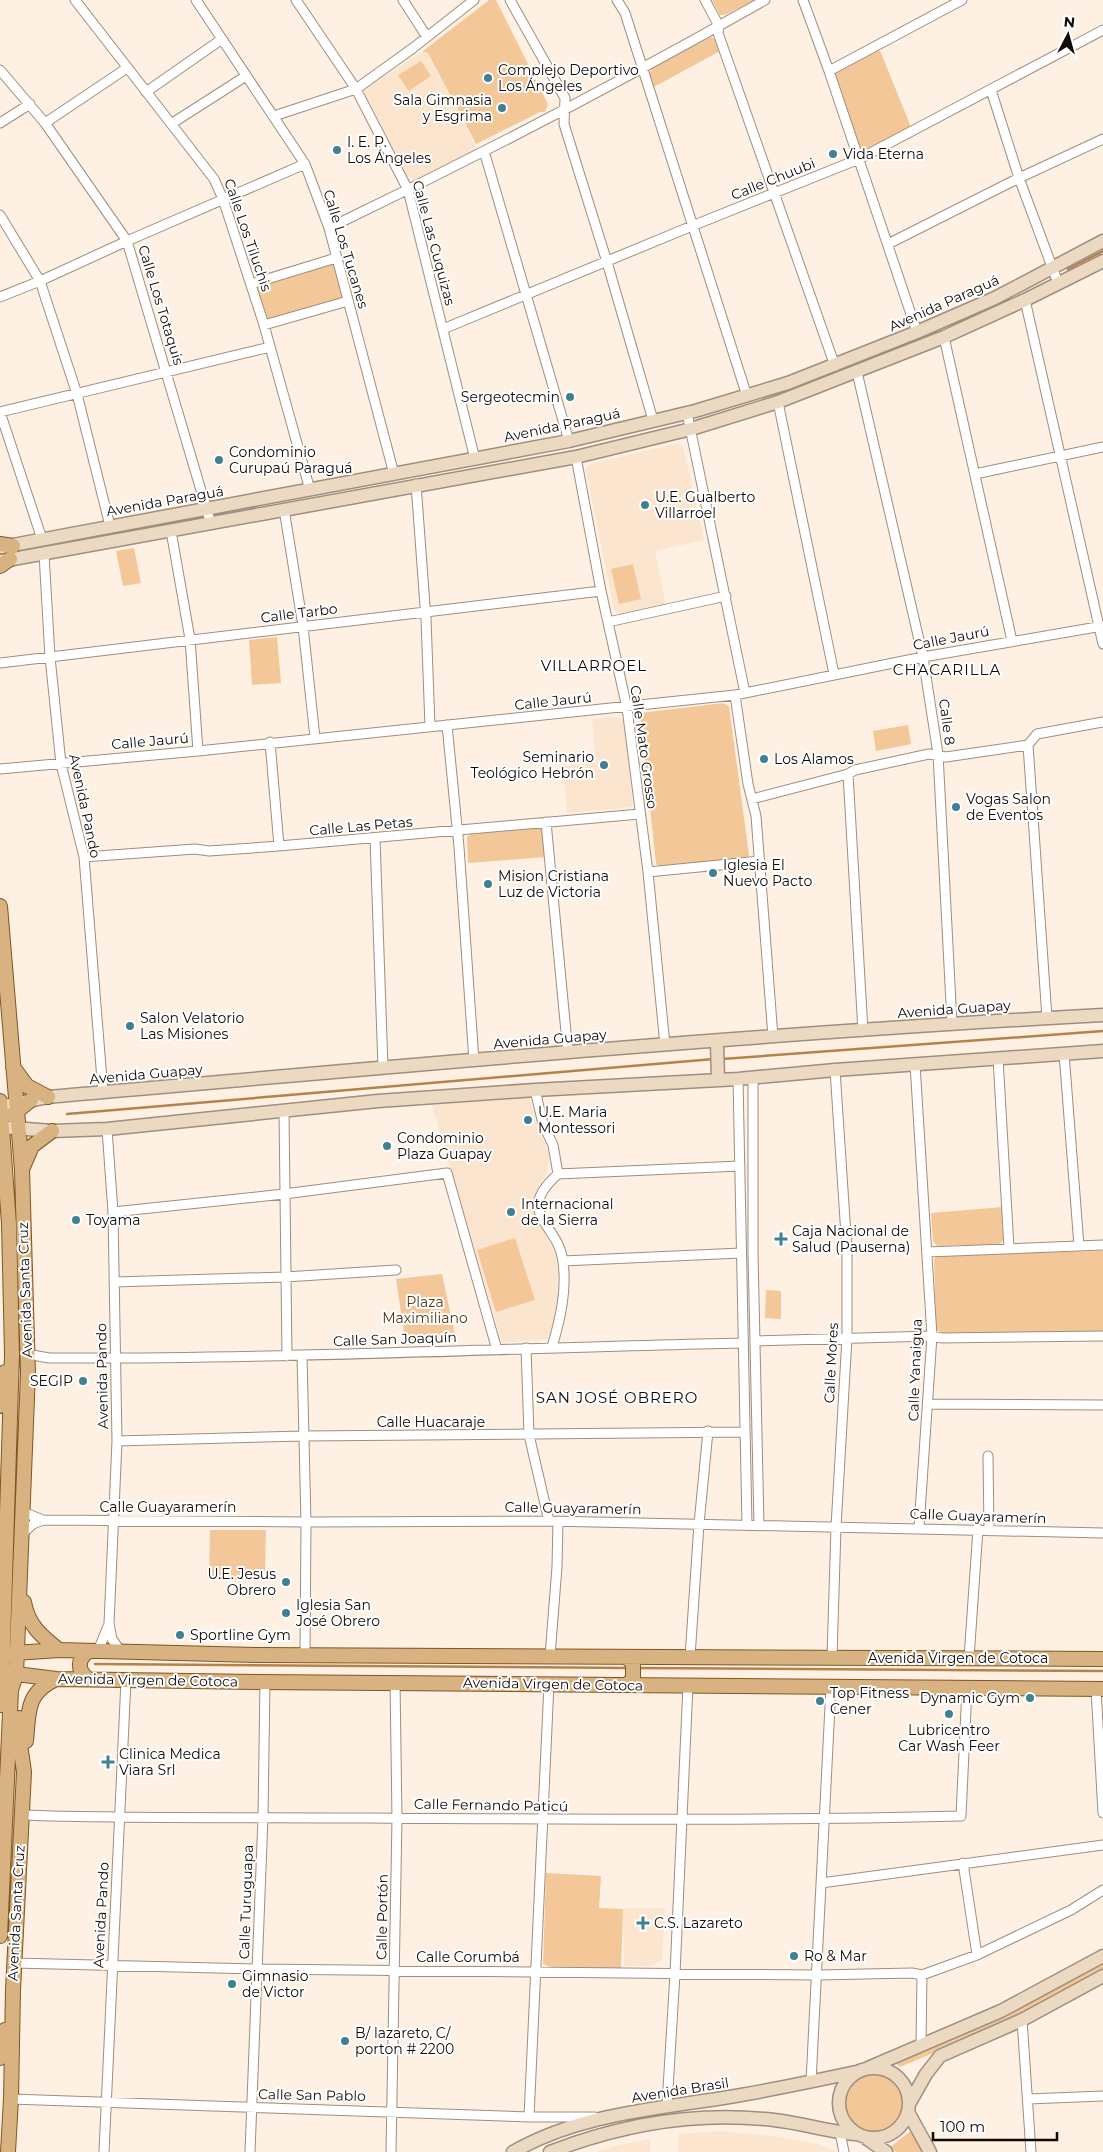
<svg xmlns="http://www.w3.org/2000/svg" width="1103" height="2152" viewBox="0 0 1103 2152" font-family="Montserrat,sans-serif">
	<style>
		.built { fill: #fbe5ce }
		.green { fill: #f3c798 }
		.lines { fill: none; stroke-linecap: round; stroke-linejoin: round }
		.stream { stroke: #b4824a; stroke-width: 2.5 }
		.minor-casing { stroke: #9e8e7f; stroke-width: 11 }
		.secondary-casing { stroke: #9e8e7f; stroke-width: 15 }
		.primary-casing { stroke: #825621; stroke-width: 16 }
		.minor { stroke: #fff; stroke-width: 9 }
		.secondary { stroke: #ecd9c1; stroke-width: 12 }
		.primary { stroke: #d9b282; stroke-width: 14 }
		.poi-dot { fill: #3f8193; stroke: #fff; stroke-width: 2 }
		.labels { text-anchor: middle; stroke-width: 4; stroke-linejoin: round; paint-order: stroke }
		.poi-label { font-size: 14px; fill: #100a06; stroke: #fff; text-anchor: start }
		.street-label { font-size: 14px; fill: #100a06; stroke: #fff }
		.park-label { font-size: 14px; fill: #543817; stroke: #fff }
		.neighbourhood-label { font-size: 15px; letter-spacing: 1px; fill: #100a06; stroke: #fff }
	</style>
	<rect width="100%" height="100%" fill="#fef1e3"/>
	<!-- built -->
	<path class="built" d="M423,51L428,53L476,147L474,152L418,182L406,175L364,90Z
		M678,443L683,446L704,540L655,551L666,606L619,614L614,609L586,470L590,464Z
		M619,717L625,721L633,807L567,813L563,766L596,763L592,719Z
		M529,1095L537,1127L550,1154L546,1176L540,1184L533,1206L537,1222L546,1234L555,1255L558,1269L557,1297L551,1339L502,1343L432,1105Z
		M626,1908H665L662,1960L657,1963L650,1966H624L623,1909Z
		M719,2131L781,2137L817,2144L838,2152H678L679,2134Z
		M650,2139V2152H596L615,2146Z"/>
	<!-- green -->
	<path class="green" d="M489,0H496L548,104L545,112H540L476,144L428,53L423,51Z
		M712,0H755L725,15H720Z
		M711,37L716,40L720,51L654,87L649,75L652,68Z
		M879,48L911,127L869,149L859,147L835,78V73Z
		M421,61L431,76L409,91L398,75Z
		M334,262L344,298L266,321L256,285Z
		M134,548L141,583L123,586L116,551Z
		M633,564L641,599L619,604L611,569Z
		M277,637L281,683L252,685L249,640Z
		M723,703L729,706L749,855L746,858L660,867L656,864L640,713Z
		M908,725L911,744L876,751L873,731Z
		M537,826L543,831L545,857L468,863L467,837L472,833Z
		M1003,1207L1004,1239L1000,1244L937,1246L933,1241L931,1213Z
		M515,1238L535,1300L496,1312L477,1250Z
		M1103,1251V1332L943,1334L936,1329L934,1259L939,1255Z
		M442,1274L456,1340L406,1345L396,1279Z
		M766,1290L781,1291V1319L765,1318Z
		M210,1530H266L265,1571H240V1580L209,1579Z
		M546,1873L601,1876L599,1908L623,1909L621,1969L552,1968L543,1964Z
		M1103,1961V1970L1014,2019L900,2067L893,2061Z
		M843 2103a30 30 0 1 1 60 0a30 30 0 1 1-60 0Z
		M912,2130L923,2152H896L889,2148Z"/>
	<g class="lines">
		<!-- stream -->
		<path class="stream" d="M1068,269L1103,251
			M722,1059L1103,1031
			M67,1114L714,1059
			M95,1664L629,1668
			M637,1668L1103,1671"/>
		<!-- minor casing -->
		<g class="minor-casing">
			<path id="minor" d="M75,0L214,179L223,199L264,325L310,490
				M196,0L305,164L329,228L394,474
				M296,0L356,89L408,190L475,459
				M403,0L427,37
				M510,0L565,98L564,124L607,262L653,420
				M617,0L625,13L747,396
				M705,0L719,26L718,33L835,366
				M803,0L829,71L917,332
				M0,70L45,123L127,241L211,524
				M829,71L962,0
				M991,90L1019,178L1058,283
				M146,92L222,39
				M274,116L356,89L413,48L474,0
				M0,123L30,104
				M45,123L127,68
				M171,124L246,76
				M484,151L569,441
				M0,215L40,281L77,394L110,526
				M329,228C477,157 622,81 765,0
				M888,244L1019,178L1103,139
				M251,284L336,258
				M0,297L40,281L127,241L305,164
				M1025,300L1103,644
				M264,325L348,301
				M443,329L692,226L859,159L1103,30
				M944,337L1012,641
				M857,372L923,657L938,754L952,1023
				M778,402L834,674
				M0,412L270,347
				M0,412L42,539
				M687,413L745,693
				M576,457L601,591L627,708L648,872L665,1045
				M975,474L1103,447
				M416,484L426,619L430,726
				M284,509L303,626L315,738
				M171,531L190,639L198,751
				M44,554L50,657L61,764L84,857L103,1092
				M608,622L726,596
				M0,663L601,591
				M735,695L748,784L756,816L773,1037
				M447,725L459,847L474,1061
				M270,742L279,846
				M1028,745L1047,1018
				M0,769L198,751L735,695L923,657L1103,626
				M848,774L863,1031
				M752,799L848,774L855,770L929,754L946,757L1028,745L1037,734L1103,722
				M546,822L568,1053
				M375,838L383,1068
				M84,857L195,849L209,851L279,846L640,814
				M648,872L760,861
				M1064,1053L1079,1246
				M998,1058L1009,1248
				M915,1064L932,1336L919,1527
				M753,1078V1253L759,1525
				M738,1079L747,1525
				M535,1090L543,1124L553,1145L558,1174C513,1214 559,1223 563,1262C567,1291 560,1320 552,1347
				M284,1112L287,1356
				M107,1129L113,1212L117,1441L109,1624L112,1639L121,1652
				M558,1174L740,1166
				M113,1212L284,1194L447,1173L497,1350
				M927,1252L1103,1245
				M563,1261L741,1253
				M114,1282L285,1277L396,1270
				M756,1341L932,1336L941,1338L1103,1336
				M526,1348L529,1435L549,1521
				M27,1354L49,1358C280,1359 511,1348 743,1343
				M302,1356L306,1522L305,1655
				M928,1404L1103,1405
				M117,1441L304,1436L745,1432
				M988,1456L989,1530
				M23,1512L43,1520L306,1522L549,1521L1103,1533
				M22,1534L33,1524L43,1520
				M98,1651L108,1626
				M550,1656L557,1567L558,1522
				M690,1657L699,1524L708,1431
				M832,1657L836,1527L847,1338V1250L835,1070
				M969,1658L978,1529
				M1096,1689L1103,1813
				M21,1815C136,1819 251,1817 366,1818C565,1819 763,1821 961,1816L967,1688
				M963,1863L977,1955
				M821,1883L1103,1845
				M14,1963L258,1969L817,1975L912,1973L922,1975L977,1955L1071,1910L1103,1890
				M1022,2020L1031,2152
				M921,2044L922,1975
				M811,2082L831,1686
				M11,2099L529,2117H595
				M1028,2099L1103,2096
				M667,2105L675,1974L688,1685
				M529,2117L549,1684
				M840,2133L844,2152
				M104,2152L126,1680
				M250,2152L263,1817L265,1682
				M391,2152L397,1818L395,1682"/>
		</g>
		<!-- secondary casing -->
		<g class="secondary-casing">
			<path id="secondary" d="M2,547L569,441L695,411L788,383L917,332L995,298L1103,241
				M2,561L576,457L691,429L778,402L944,337L1025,300L1103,261
				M717,1042L718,1080
				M0,1107L48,1097C399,1066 751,1034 1103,1015
				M0,1127L52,1131L107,1129L378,1101L535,1090L738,1079L835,1070L1103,1051
				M839 2103a35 35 0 1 1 70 0a35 35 0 1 1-70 0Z
				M868,2068L1001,2011L1103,1956
				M909,2104L926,2074L940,2056L1022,2020L1103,1976
				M908,2112L930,2152
				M866,2138L886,2152
				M513,2152C579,2114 657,2109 729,2097C772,2090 814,2081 856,2072
				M550,2152C622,2124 696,2111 774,2120C802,2123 829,2132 856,2134"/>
		</g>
		<!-- primary casing -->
		<g class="primary-casing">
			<path id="primary" d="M0,544L13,546
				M0,566L10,559
				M0,906L22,1170L28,1373L16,1675L11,1690L0,1936
				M13,1067L27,1086L48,1097
				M0,1101L9,1224L12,1354L1,1705
				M12,1115L31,1100
				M23,1167L32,1146L52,1131
				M0,1406L5,1372
				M24,1602C28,1625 41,1636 59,1650
				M0,1654L59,1650L258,1655L1103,1659
				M627,1657L633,1664V1679L627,1685
				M0,1672L56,1679L258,1682L1103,1689
				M88,1679C77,1671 77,1658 89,1651
				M26,1741C29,1711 26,1693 56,1679
				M0,2058L5,2030
				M8,2152L11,2099L13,1990L24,1772L18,1730L19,1718"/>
		</g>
		<!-- minor -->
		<use href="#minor" class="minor"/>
		<!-- secondary -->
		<use href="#secondary" class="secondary"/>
		<!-- primary -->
		<use href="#primary" class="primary"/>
	</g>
	<!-- markers -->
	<g class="poi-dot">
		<circle cx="488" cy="78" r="5"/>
		<circle cx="502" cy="108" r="5"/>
		<circle cx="337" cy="150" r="5"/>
		<circle cx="833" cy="154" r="5"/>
		<circle cx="570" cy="397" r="5"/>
		<circle cx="219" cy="460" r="5"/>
		<circle cx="645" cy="505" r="5"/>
		<circle cx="764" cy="759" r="5"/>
		<circle cx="604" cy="765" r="5"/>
		<circle cx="956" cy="807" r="5"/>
		<circle cx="713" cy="873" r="5"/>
		<circle cx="488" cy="884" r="5"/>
		<circle cx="130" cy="1026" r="5"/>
		<circle cx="528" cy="1120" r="5"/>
		<circle cx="387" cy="1146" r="5"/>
		<circle cx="511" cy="1212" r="5"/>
		<circle cx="76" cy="1220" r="5"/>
		<path d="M778.5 1231.5h5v5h5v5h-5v5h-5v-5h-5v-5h5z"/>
		<circle cx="83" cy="1381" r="5"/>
		<circle cx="286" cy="1582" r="5"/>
		<circle cx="286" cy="1613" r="5"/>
		<circle cx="180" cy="1635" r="5"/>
		<circle cx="1030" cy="1698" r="5"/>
		<circle cx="820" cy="1701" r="5"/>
		<circle cx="949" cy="1714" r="5"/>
		<path d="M105.5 1754.5h5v5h5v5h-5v5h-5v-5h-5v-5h5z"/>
		<path d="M640.5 1915.5h5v5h5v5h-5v5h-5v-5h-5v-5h5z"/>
		<circle cx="794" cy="1956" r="5"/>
		<circle cx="232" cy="1984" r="5"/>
		<circle cx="345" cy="2041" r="5"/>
	</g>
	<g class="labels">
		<!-- poi labels -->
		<g class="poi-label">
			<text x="498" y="75">Complejo Deportivo<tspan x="498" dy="16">Los Ángeles</tspan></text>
			<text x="492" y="105" text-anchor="end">Sala Gimnasia<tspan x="492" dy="16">y Esgrima</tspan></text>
			<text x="347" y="147">I. E. P.<tspan x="347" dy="16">Los Ángeles</tspan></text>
			<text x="843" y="159">Vida Eterna</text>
			<text x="560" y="402" text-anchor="end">Sergeotecmin</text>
			<text x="229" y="457">Condominio<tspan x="229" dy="16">Curupaú Paraguá</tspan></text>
			<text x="655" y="502">U.E. Gualberto<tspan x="655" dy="16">Villarroel</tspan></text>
			<text x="594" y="762" text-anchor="end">Seminario<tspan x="594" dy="16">Teológico Hebrón</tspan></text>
			<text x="774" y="764">Los Alamos</text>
			<text x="966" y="804">Vogas Salon<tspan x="966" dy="16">de Eventos</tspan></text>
			<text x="723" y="870">Iglesia El<tspan x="723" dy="16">Nuevo Pacto</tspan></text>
			<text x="498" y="881">Mision Cristiana<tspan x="498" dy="16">Luz de Victoria</tspan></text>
			<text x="140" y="1023">Salon Velatorio<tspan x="140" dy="16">Las Misiones</tspan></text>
			<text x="538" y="1117">U.E. Maria<tspan x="538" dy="16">Montessori</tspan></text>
			<text x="397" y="1143">Condominio<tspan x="397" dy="16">Plaza Guapay</tspan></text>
			<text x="521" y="1209">Internacional<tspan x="521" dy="16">de la Sierra</tspan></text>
			<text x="86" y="1225">Toyama</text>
			<text x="792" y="1236">Caja Nacional de<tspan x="792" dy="16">Salud (Pauserna)</tspan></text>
			<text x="73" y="1386" text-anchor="end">SEGIP</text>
			<text x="276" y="1579" text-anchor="end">U.E. Jesus<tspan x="276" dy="16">Obrero</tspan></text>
			<text x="296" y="1610">Iglesia San<tspan x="296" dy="16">José Obrero</tspan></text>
			<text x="190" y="1640">Sportline Gym</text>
			<text x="830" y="1698">Top Fitness<tspan x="830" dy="16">Cener</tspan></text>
			<text x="1020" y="1703" text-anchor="end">Dynamic Gym</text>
			<text x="949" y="1735" text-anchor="middle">Lubricentro<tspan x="949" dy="16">Car Wash Feer</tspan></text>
			<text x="119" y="1759">Clinica Medica<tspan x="119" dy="16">Viara Srl</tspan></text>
			<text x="654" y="1928">C.S. Lazareto</text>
			<text x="804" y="1961">Ro &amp; Mar</text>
			<text x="242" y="1981">Gimnasio<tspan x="242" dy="16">de Victor</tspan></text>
			<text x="355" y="2038">B/ lazareto, C/<tspan x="355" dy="16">porton # 2200</tspan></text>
		</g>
		<!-- street labels -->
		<g class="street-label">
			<text transform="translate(773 179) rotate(-22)" y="5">Calle Chuubi</text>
			<text transform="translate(248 235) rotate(71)" y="5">Calle Los Tiluchis</text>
			<text transform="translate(434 243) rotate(75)" y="5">Calle Las Cuquizas</text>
			<text transform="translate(346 249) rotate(73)" y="5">Calle Los Tucanes</text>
			<text transform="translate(944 303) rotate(-24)" y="5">Avenida Paraguá</text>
			<text transform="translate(161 305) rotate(73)" y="5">Calle Los Totaquis</text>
			<text transform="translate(562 425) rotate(-12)" y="5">Avenida Paraguá</text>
			<text transform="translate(165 501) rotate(-10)" y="5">Avenida Paraguá</text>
			<text transform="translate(299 613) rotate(-7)" y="5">Calle Tarbo</text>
			<text transform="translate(951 638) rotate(-11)" y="5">Calle Jaurú</text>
			<text transform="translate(553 701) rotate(-6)" y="5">Calle Jaurú</text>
			<text transform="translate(947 722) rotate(82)" y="5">Calle 8</text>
			<text transform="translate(150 741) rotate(-5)" y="5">Calle Jaurú</text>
			<text transform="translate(644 747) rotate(82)" y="5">Calle Mato Grosso</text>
			<text transform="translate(85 806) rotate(78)" y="5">Avenida Pando</text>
			<text transform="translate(361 826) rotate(-5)" y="5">Calle Las Petas</text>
			<text transform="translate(954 1009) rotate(-4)" y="5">Avenida Guapay</text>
			<text transform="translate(550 1039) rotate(-5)" y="5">Avenida Guapay</text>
			<text transform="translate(146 1074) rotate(-5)" y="5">Avenida Guapay</text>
			<text transform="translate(25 1290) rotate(-92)" y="5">Avenida Santa Cruz</text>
			<text transform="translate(395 1339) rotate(-2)" y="5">Calle San Joaquín</text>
			<text transform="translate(831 1363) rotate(-87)" y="5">Calle Mores</text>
			<text transform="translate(915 1370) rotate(-88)" y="5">Calle Yanaigua</text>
			<text transform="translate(102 1376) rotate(-91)" y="5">Avenida Pando</text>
			<text x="431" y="1427">Calle Huacaraje</text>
			<text x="168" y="1512">Calle Guayaramerín</text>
			<text transform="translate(573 1508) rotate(1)" y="5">Calle Guayaramerín</text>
			<text transform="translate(978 1516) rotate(2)" y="5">Calle Guayaramerín</text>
			<text x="958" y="1663">Avenida Virgen de Cotoca</text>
			<text transform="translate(148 1680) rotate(1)" y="5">Avenida Virgen de Cotoca</text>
			<text transform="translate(553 1684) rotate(1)" y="5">Avenida Virgen de Cotoca</text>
			<text transform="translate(491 1805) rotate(1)" y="5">Calle Fernando Paticú</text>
			<text transform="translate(246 1902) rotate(-88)" y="5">Calle Turuguapa</text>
			<text transform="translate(16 1913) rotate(-87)" y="5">Avenida Santa Cruz</text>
			<text transform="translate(101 1915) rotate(-87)" y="5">Avenida Pando</text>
			<text transform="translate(382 1917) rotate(-89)" y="5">Calle Portón</text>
			<text x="468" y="1962">Calle Corumbá</text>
			<text transform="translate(680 2090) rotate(-9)" y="5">Avenida Brasil</text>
			<text transform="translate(312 2095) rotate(1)" y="5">Calle San Pablo</text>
		</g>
		<!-- park labels -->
		<g class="park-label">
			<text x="425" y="1307">Plaza<tspan x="425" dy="16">Maximiliano</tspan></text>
		</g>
		<!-- neighbourhood labels -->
		<g class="neighbourhood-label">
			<text x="594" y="671">VILLARROEL</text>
			<text x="947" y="675">CHACARILLA</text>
			<text x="617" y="1403">SAN JOSÉ OBRERO</text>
		</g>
	</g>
	<!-- north arrow -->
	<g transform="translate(1068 35) rotate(6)" stroke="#ffffff" stroke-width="4" paint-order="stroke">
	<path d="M0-4L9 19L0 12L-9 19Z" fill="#100a06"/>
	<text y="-8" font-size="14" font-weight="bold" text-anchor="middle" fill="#100a06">N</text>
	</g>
	<!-- scale -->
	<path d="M933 2132v8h124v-8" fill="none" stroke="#100a06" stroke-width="2.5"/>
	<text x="940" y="2132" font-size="15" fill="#100a06" stroke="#ffffff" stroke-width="4" paint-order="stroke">100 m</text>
</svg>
